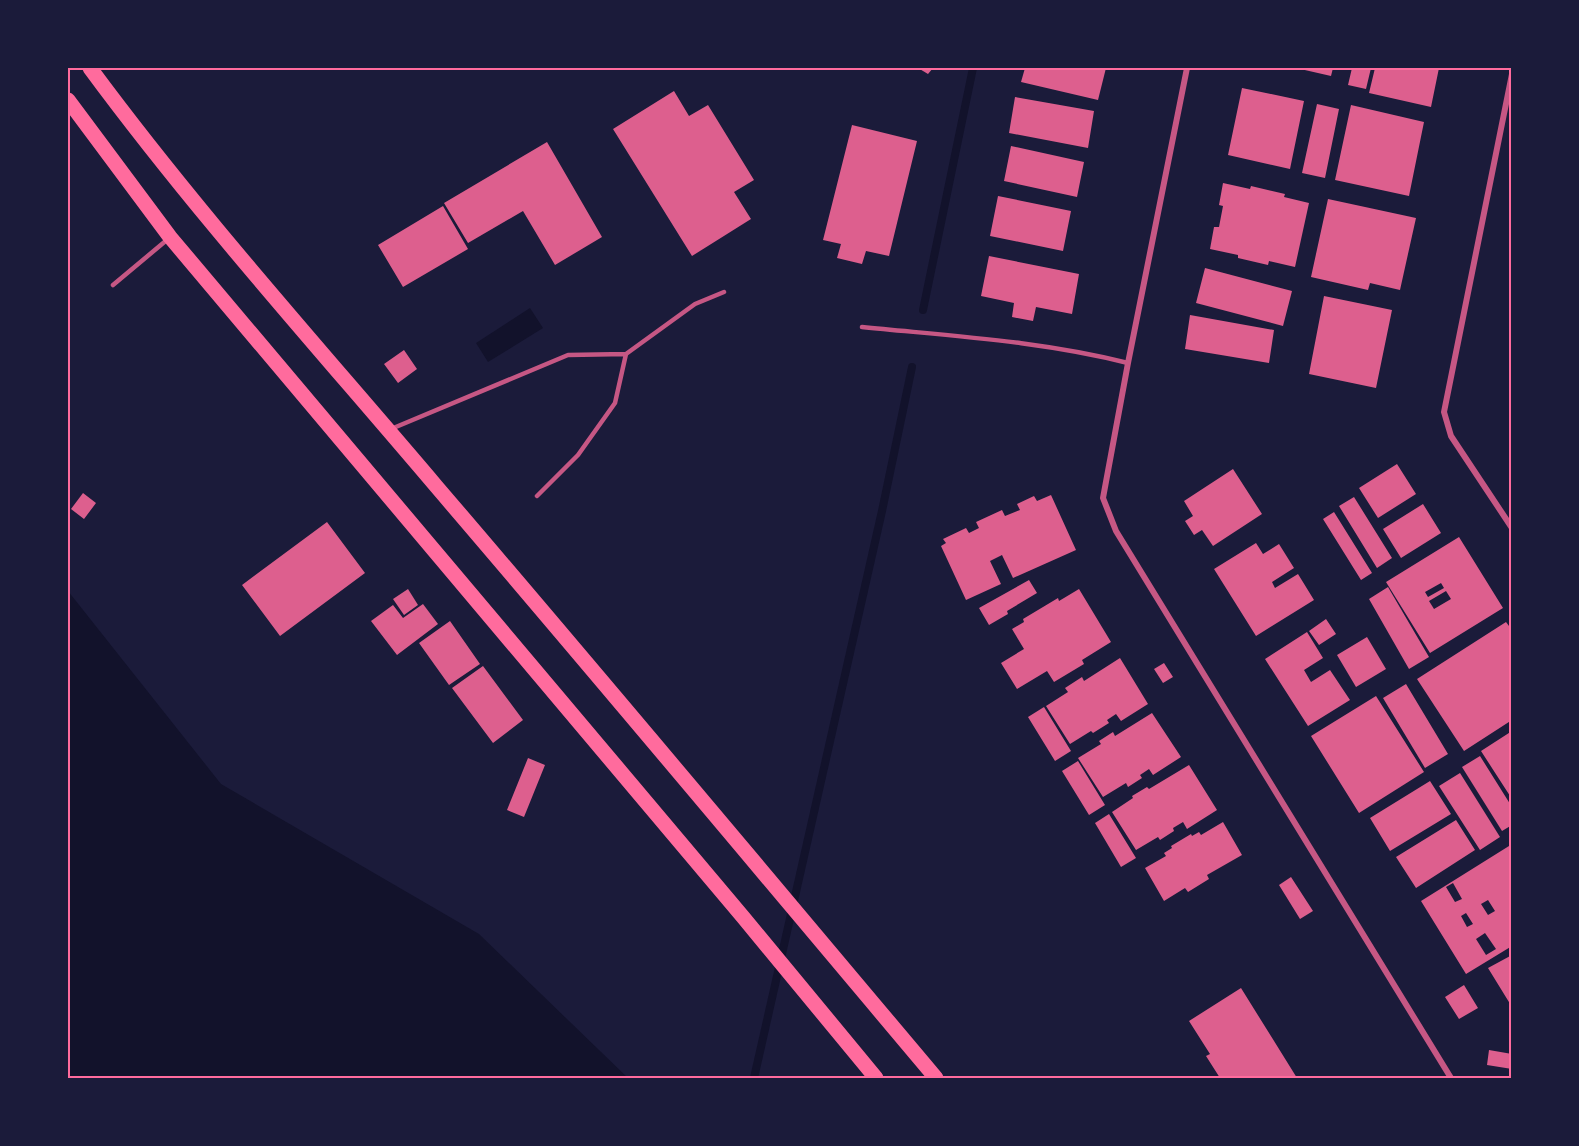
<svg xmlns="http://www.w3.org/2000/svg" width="1579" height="1146" viewBox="0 0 1579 1146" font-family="'Source Sans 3',sans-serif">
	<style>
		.water { fill: #12122b }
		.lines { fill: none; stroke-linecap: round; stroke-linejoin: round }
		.stream { stroke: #12122b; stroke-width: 8 }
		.building { fill: #dd5f8e; fill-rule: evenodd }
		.service { stroke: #c65784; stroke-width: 4.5 }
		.minor { stroke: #c65784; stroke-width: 6 }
		.primary { stroke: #ff6b9d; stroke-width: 15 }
		.neatline { fill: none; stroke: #ff6b9d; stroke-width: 2 }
	</style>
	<rect width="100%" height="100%" fill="#1b1b3a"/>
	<!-- water -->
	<path class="water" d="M530,308L543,328L488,362L476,343Z
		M68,591L221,784L479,934L628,1078H68Z"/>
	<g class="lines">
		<!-- stream -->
		<path class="stream" d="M923,310L973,68
			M754,1078L882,511L912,367"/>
	</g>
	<!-- building -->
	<path class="building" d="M918,68H933L928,74Z
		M1025,68H1106L1098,100L1021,82Z
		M1296,68H1333L1331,76Z
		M1352,68H1371L1366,89L1348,85Z
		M1375,68H1439L1431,107L1369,93Z
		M1242,88L1304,101L1290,169L1228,155Z
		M674,91L689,116L708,105L754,180L734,192L751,219L692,256L613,129Z
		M1015,97L1094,111L1088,148L1009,133Z
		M1317,104L1339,109L1325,178L1302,173Z
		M1351,105L1424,122L1409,196L1335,180Z
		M852,125L917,141L889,256L866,251L862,264L837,258L841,244L823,240Z
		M547,142L602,237L555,265L523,211L468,243L444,203Z
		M1011,146L1084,162L1077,197L1004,181Z
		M1223,183L1250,189L1251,186L1285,194L1284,197L1309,203L1295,267L1269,261L1268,265L1238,258V255L1210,249L1214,227H1219L1223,206L1219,205Z
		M998,196L1071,211L1063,251L990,236Z
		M1328,199L1416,218L1400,290L1370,283L1368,290L1311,277Z
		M443,206L468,249L403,287L378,245Z
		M989,256L1079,274L1072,314L1036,307L1033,321L1012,317L1014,303L981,296Z
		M1205,268L1292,291L1283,326L1196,303Z
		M1324,296L1392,310L1376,388L1309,374Z
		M1190,315L1274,330L1269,363L1185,349Z
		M404,350L417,369L398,383L384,364Z
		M1397,464L1416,494L1378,518L1359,488Z
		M1233,469L1262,514L1213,546L1202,530L1194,535L1185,521L1193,516L1184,501Z
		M83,493L96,503L84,519L71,509Z
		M1051,495L1076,550L1013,578L1002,555L990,561L1001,584L966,600L941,546L946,543L943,539L966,528L969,533L979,528L976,522L1002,510L1005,516L1020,510L1017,504L1034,496L1037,501Z
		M1354,497L1392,558L1377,568L1339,506Z
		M1423,504L1441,533L1401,558L1383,529Z
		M1334,512L1372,573L1361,580L1323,519Z
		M327,522L365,573L280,636L242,585Z
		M1459,537L1503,608L1430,653L1386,582ZM1441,583L1444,588L1428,597L1425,592ZM1446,591L1451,599L1434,609L1429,601Z
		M1256,543L1263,554L1279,544L1294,568L1272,582L1275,588L1298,574L1314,600L1256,636L1214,569Z
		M1029,580L1037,593L1007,611L1008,614L989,625L979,608Z
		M1388,587L1429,657L1409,669L1369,599Z
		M408,589L418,605L404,615L393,599Z
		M1079,589L1111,642L1082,660L1084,664L1054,682L1047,671L1017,689L1001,663L1024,649L1012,629L1024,622L1023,619L1058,598L1059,601Z
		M423,604L438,624L397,655L371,621L393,605L403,618Z
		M1326,619L1336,634L1319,645L1309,631Z
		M450,621L480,664L449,685L419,643Z
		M1506,622L1512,630V720L1464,751L1417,679Z
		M1307,632L1323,658L1304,670L1311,682L1330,670L1350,700L1308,726L1265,659Z
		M1367,637L1386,669L1356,687L1337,655Z
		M1120,658L1148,704L1121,721L1116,714L1107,720L1109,723L1093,733L1091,731L1070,744L1046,706L1068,692L1065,688L1082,677L1084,681Z
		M1164,663L1173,677L1163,683L1154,669Z
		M483,666L523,720L493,743L452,688Z
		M1406,684L1448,754L1425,768L1383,698Z
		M1376,696L1424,772L1359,813L1311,736Z
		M1044,707L1071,751L1055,761L1028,717Z
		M1152,713L1181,757L1153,775L1149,769L1140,775L1142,778L1128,787L1126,783L1103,797L1078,758L1101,744L1099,741L1113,732L1115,736Z
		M1512,731V799L1481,751Z
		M1480,756L1512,807V825L1502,831L1462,767Z
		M528,758L545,765L524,817L507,810Z
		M1078,761L1105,805L1089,815L1062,771Z
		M1189,765L1217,810L1187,829L1183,822L1173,828L1174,831L1160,840L1158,837L1136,850L1112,812L1133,798L1132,796L1147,787L1149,789Z
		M1460,773L1500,837L1480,850L1439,786Z
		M1430,781L1451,814L1390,851L1370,818Z
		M1109,814L1136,858L1121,867L1095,823Z
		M1456,820L1475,850L1416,888L1396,857Z
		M1223,822L1242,855L1207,875L1209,879L1188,892L1185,888L1164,901L1145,868L1166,856L1164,853L1172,848L1171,846L1191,834L1192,836L1199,832L1201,835Z
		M1509,846L1512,850V946L1466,974L1421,901ZM1453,883L1462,899L1455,902L1446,887ZM1488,900L1495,911L1488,915L1481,904ZM1466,913L1473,924L1467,927L1461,916ZM1485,933L1496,949L1486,955L1476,939Z
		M1291,877L1313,911L1300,919L1279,885Z
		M1512,955V1007L1488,968Z
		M1464,985L1478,1008L1459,1019L1445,997Z
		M1241,988L1297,1078H1220L1206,1056L1210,1054L1189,1021Z
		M1489,1050L1512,1054V1069L1487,1065Z"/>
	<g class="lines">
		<!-- service -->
		<path class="service" d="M113,285L168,239
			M862,327C951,336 1041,341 1128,363
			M391,429L568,355L626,354
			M537,496L578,455L615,403L626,354L695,304L724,292"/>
		<!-- minor -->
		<path class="minor" d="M1187,68L1128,363L1103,498L1116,531L1451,1078
			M1512,74L1444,412L1451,436L1512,528"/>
		<!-- primary -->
		<path class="primary" d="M90,68C197,213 319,348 436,486C604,682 770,881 936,1078
			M68,100L170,237L743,917L876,1078"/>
	</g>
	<!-- border -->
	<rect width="1579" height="1146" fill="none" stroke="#1b1b3a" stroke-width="138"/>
	<rect x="69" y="69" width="1441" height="1008" class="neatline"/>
</svg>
